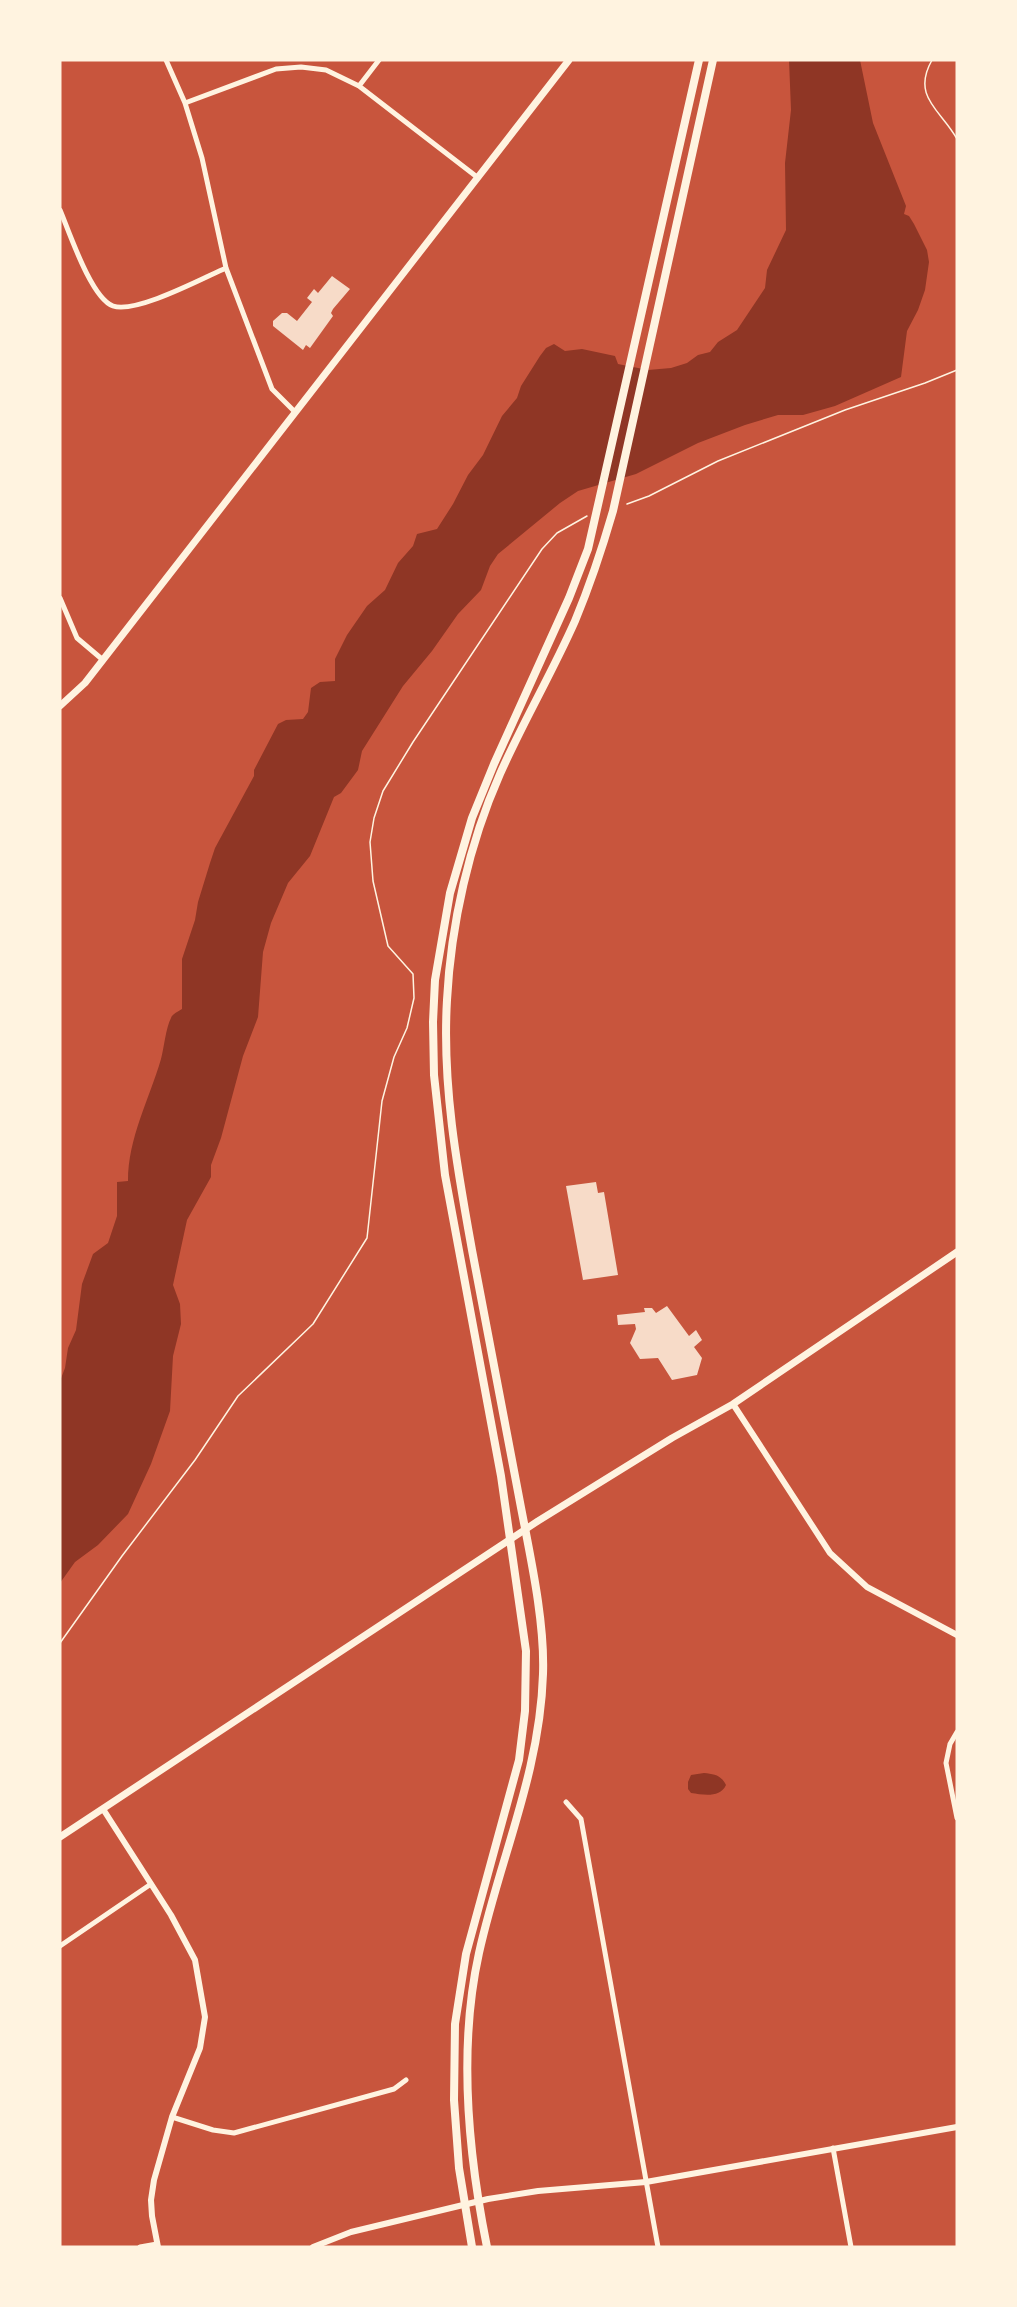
<svg xmlns="http://www.w3.org/2000/svg" width="1017" height="2307" viewBox="0 0 1017 2307" font-family="Rubik,sans-serif">
	<style>
		.water { fill: #8f3625 }
		.building { fill: #f7dbc8 }
		.lines { fill: none; stroke-linecap: round; stroke-linejoin: round }
		.path { stroke: #fff3e0; stroke-width: 1.5 }
		.minor { stroke: #fff3e0; stroke-width: 5 }
		.tertiary { stroke: #fff3e0; stroke-width: 6 }
		.secondary { stroke: #fff3e0; stroke-width: 7 }
		.primary { stroke: #fff3e0; stroke-width: 8 }
	</style>
	<rect width="100%" height="100%" fill="#c8553d"/>
	<!-- water -->
	<path class="water" d="M789,60H860L873,123L906,206L904,214L909,216L914,224L927,250L929,262L925,290L918,310L907,331L901,377L835,406L803,415H778L745,425L698,443L636,474L578,491L560,503L498,554L490,566L481,590L458,614L432,651L403,686L362,751L358,770L341,793L334,797L310,856L288,883L271,923L263,952L258,1017L243,1056L221,1138L211,1165V1177L187,1220L173,1285L180,1304L181,1324L173,1356L170,1411L151,1464L128,1514L98,1545L75,1562L60,1583V1381L65,1368L68,1348L76,1330L82,1284L93,1254L108,1243L117,1216V1182L128,1181C128,1138 149,1100 161,1059C164,1048 166,1027 171,1018C172,1014 179,1011 182,1009V959L195,920L198,902L210,863L215,848L254,776V770L278,724L286,720L303,719L308,712L311,688L320,682L335,681V659L347,635L367,606L385,590L398,563L413,546L417,534L437,529L453,504L468,475L483,455L502,416L517,398L521,386L540,356L546,348L554,344L565,351L582,349L615,356L618,364L648,370L671,368L687,363L698,355L710,352L718,342L737,330L765,288L767,270L786,230L785,163L791,110Z
		M704,1773C714,1774 721,1775 726,1785C720,1798 704,1795 691,1793L688,1789V1782L691,1775Z"/>
	<!-- building -->
	<path class="building" d="M332,276L350,289L333,309L331,313L333,316L310,348L306,345L303,350L273,326V321L282,313H287L297,321L312,302L307,298L314,289L318,293Z
		M596,1182L598,1193L604,1192L618,1275L583,1280L566,1186Z
		M667,1306L689,1336L696,1330L702,1340L694,1347L702,1358L697,1375L672,1380L658,1358L640,1359L630,1343L636,1329L635,1324L618,1325L617,1315L645,1312L644,1308H652L656,1313Z"/>
	<g class="lines">
		<!-- path -->
		<path class="path" d="M932,60C911,97 941,110 957,139
			M627,504L649,496L718,461L845,410L925,383L957,370
			M60,1643L122,1556L195,1460L238,1396L313,1324L367,1238L382,1101L394,1057L407,1028L414,998L413,974L388,946L373,881L370,842L374,818L383,791L413,742L542,549L557,533L587,516"/>
		<!-- minor -->
		<path class="minor" d="M166,60L185,103L202,158L226,268L272,389L295,412
			M359,86L379,60
			M185,103L276,69L301,67L326,70L359,86L477,177
			M60,210C69,231 91,298 113,306C136,314 203,278 226,268
			M60,598L77,638L103,660
			M957,1732L950,1744L946,1763L957,1818
			M566,1802L581,1819L658,2247
			M60,1946L151,1884
			M172,2117L213,2130L234,2133L394,2089L406,2080
			M833,2148L851,2247
			M140,2247L157,2244"/>
		<!-- tertiary -->
		<path class="tertiary" d="M733,1404L830,1553L867,1587L957,1635
			M103,1809L171,1915L195,1960L205,2017L200,2048L172,2117L154,2180L151,2200L152,2216L158,2247
			M313,2247L351,2232L488,2199L538,2191L646,2182L957,2127"/>
		<!-- secondary -->
		<path class="secondary" d="M60,706L85,683L569,60
			M60,1837L538,1521L672,1438L733,1404L957,1252"/>
		<!-- primary -->
		<path class="primary" d="M472,2247L459,2168L454,2100L455,2024L466,1954L519,1760L525,1711L526,1651L501,1476L445,1175L434,1075L433,1022L435,980L450,893L472,818L494,764L569,598L588,549L699,60
			M487,2247C468,2153 458,2048 479,1953C500,1858 540,1773 543,1674C545,1619 529,1551 519,1497C503,1414 487,1332 472,1250C457,1167 442,1085 447,1000C451,924 469,844 500,774C523,722 552,673 575,621C590,585 602,549 613,511L713,60"/>
	</g>
	<!-- border -->
	<rect width="1017" height="2307" fill="none" stroke="#fff3e0" stroke-width="123"/>
</svg>
